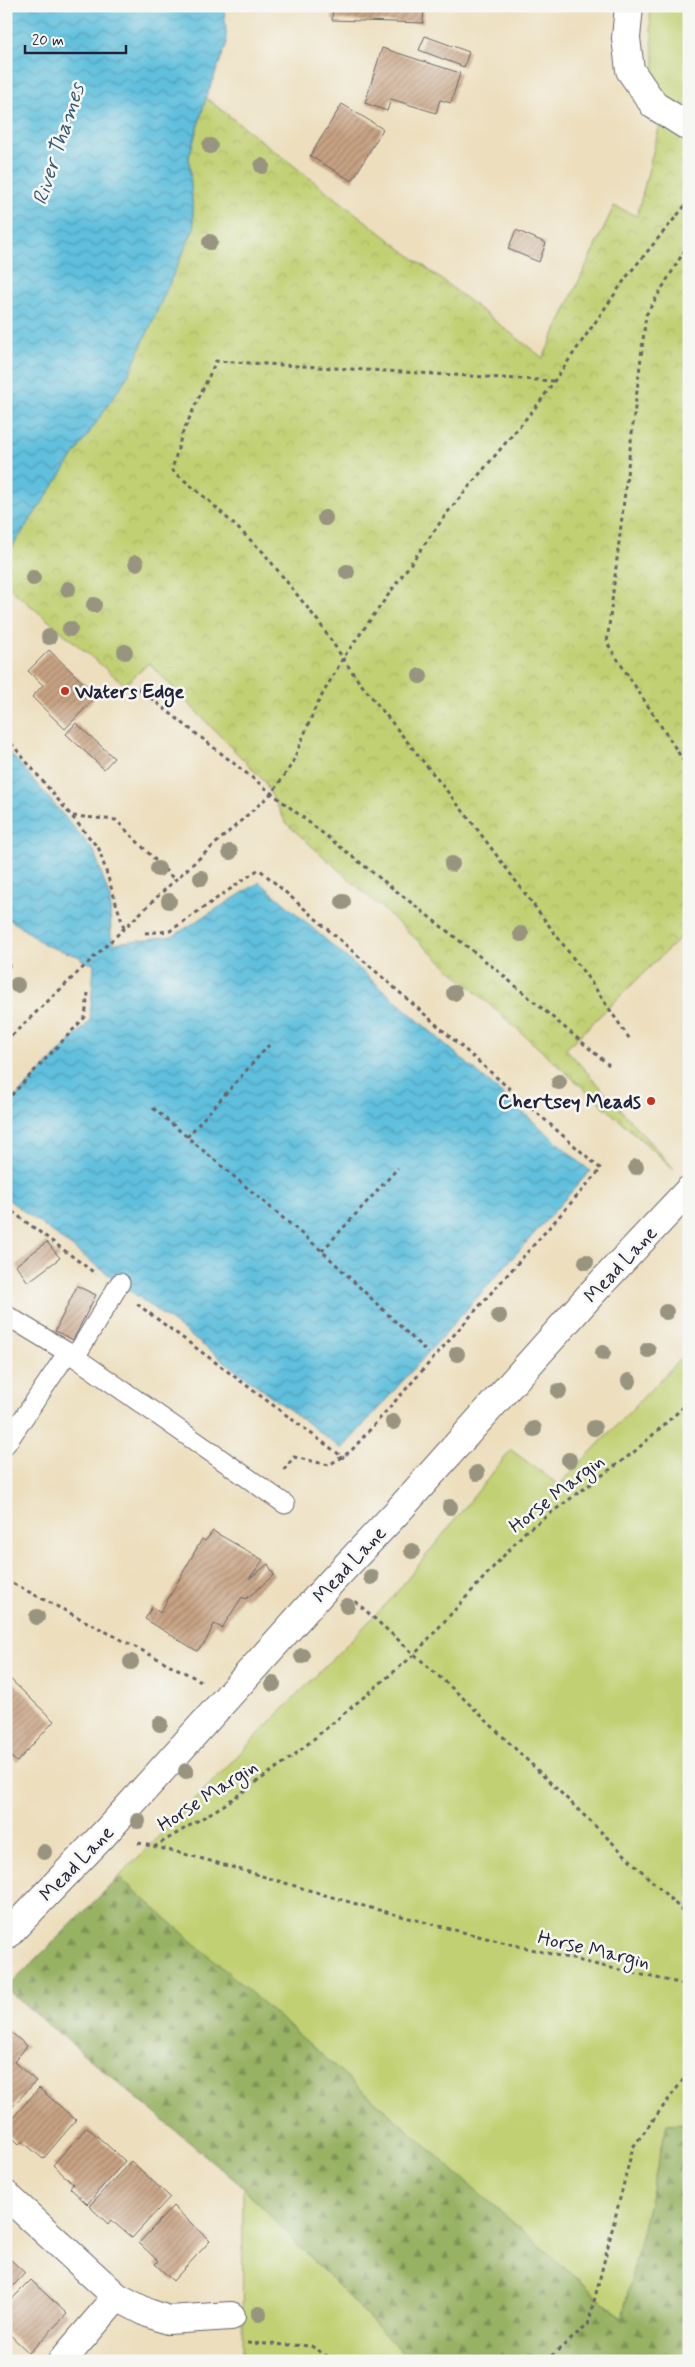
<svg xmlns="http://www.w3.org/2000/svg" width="695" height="2367" viewBox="0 0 695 2367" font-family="Mynerve,sans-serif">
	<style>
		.grass { fill: #c1d072; stroke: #727956 }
		.forest { fill: url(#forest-firs); stroke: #5d6a50 }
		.park { fill: url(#park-crowns); stroke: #727956 }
		.water { fill: url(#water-waves); stroke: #40708c }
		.building { fill: url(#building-hatch) }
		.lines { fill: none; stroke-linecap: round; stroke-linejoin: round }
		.service-casing { stroke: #696469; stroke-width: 21 }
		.minor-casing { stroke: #696469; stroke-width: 30 }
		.path { stroke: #696469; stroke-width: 3; stroke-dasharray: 4 4; stroke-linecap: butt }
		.service { stroke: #fff; stroke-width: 19 }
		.minor { stroke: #fff; stroke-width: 28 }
		.tree { fill: #98947f }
		.poi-dot { fill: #c8321e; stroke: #f6f6f2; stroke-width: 2 }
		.labels { text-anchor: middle; stroke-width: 5; stroke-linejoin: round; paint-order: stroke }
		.poi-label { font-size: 20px; font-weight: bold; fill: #22223b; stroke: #f6f6f2; text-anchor: start }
		.street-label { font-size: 20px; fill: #22223b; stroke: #f6f6f2 }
		.water-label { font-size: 21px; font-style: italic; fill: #375974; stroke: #f6f6f2 }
	</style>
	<defs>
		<pattern id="forest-firs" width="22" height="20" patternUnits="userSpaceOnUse" patternTransform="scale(1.25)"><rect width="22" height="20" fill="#98b264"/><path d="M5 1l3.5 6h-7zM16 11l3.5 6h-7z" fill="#7c9054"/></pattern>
		<pattern id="park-crowns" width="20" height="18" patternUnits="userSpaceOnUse" patternTransform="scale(1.25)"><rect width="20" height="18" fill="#c1d072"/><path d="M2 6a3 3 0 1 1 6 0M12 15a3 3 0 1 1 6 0" fill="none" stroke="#a6b264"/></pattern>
		<pattern id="water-waves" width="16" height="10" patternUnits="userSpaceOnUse" patternTransform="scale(1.25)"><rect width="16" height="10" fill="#5fbfdd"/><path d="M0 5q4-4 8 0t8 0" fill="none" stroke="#4e9bb4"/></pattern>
		<pattern id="building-hatch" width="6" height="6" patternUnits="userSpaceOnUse" patternTransform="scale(1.25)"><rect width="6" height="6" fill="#c8a383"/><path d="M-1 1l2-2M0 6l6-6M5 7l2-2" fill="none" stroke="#a2846c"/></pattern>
	</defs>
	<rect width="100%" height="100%" fill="#f6f6f2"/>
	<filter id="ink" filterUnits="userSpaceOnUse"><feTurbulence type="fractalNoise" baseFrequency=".02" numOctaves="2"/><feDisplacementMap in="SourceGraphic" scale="10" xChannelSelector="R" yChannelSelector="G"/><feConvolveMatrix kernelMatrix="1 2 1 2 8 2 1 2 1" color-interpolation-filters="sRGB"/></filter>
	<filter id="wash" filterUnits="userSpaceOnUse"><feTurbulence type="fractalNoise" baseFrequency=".0096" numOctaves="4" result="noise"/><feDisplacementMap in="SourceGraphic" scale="20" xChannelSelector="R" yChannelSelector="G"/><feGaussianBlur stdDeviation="1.12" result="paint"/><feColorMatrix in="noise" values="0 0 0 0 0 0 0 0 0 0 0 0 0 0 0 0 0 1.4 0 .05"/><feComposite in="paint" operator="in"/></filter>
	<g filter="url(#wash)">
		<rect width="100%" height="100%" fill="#eddfbe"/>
		<!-- grass -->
		<path class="grass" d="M649,6H689V111L657,92Z
			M689,1332V2123L667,2124L623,2318L384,2114L119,1877L392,1598L511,1450L559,1485L683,1356Z
			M243,2187L410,2361H242Z"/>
		<!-- forest -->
		<path class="forest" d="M119,1877L622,2318L667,2124L689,2123V2361H410L243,2187L6,1989Z"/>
		<!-- park -->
		<path class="park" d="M206,98L543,358L614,206L637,216L660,124L689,142V929L566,1049L674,1169L286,823L264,781L149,663L125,685L6,585V556L129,374L194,228L189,157Z"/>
		<!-- water -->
		<path class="water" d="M6,6L228,7H224L227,43L206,98L189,157L194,228L129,374L6,556Z
			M6,748L94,851L110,899L111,936L114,943L173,936L260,882L590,1171L342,1449L6,1198V1107L90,1021L94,964L83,961L78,956L47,946L6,917Z"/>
		<g id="blocks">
			<!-- building -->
			<path class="building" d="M333,6H424L423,23L332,20Z
				M425,36L469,52L464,67L419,50Z
				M382,48L460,73L451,103L440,100L436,113L391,99L387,111L365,103Z
				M342,104L383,129L352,181L310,156Z
				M516,230L546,243L539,262L508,249Z
				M49,650L97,696L65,729L32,697L43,685L28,671Z
				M76,723L114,758L104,769L66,734Z
				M47,1242L60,1258L28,1282L16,1265Z
				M77,1286L96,1295L73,1340L55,1331Z
				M213,1531L263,1560L249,1579L268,1564L274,1575L246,1599L242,1597L222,1628L214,1624L206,1641L197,1651L145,1619L152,1607L160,1613L202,1539L205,1541Z
				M6,1675L54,1721L17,1762L6,1753Z
				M6,2028L27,2046L14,2062L36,2081L6,2114Z
				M39,2088L76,2120L43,2159L22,2141L19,2144L6,2132V2126Z
				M87,2127L125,2161L87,2204L70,2188L73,2184L53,2165Z
				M131,2161L170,2197L132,2238L111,2220L108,2224L89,2206Z
				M173,2206L210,2241L173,2281L155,2264L158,2261L139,2243Z
				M9,2258L25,2273L6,2294V2261Z
				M31,2280L67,2314L29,2353L6,2331V2305Z"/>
		</g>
	</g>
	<g filter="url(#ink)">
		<use href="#blocks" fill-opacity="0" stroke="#696469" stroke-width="1"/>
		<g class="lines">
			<!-- service casing -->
			<g class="service-casing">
				<path id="service" d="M6,1315L75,1357L285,1504
					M75,1357L120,1283
					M6,1444L68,1352"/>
			</g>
			<!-- minor casing -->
			<g class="minor-casing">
				<path id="minor" d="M629,6L626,38L630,70L654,105L689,127
					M6,1936L104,1834L331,1582L399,1510L593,1292L689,1190
					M6,2195L117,2297L148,2313L168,2320L231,2316
					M62,2361L117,2297"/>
			</g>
			<!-- path -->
			<path class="path" d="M689,243L646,315L607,643L685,763L689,933
				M554,381L216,361L182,434L172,470L208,500L263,552L318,621L357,679L471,821L591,982L631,1041
				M138,688L493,967L609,1065
				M6,737L99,849L124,928
				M73,816L116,820L175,880
				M145,933L170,931L259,869L601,1169L351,1451L329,1465L294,1457L283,1471
				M6,940L9,949V968L6,971
				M6,1041L175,880L272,793L292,764L316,706L343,658L447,513L539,403L628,275L689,201
				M6,1101L85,1017L88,993
				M153,1108L322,1251L428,1353
				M187,1137L269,1045
				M6,1207L96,1274
				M322,1251L398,1168
				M137,1304L344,1458
				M6,1580L201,1681
				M355,1601L463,1698L689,1917
				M138,1843C218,1860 296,1888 375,1909C479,1937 584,1963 689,1985
				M154,1847L224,1805L292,1757L414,1655L525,1532L634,1452L689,1402
				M247,2343L311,2346L335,2361
				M545,2361L588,2325L633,2147L689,2072"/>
			<!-- service -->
			<use href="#service" class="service"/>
			<!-- minor -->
			<use href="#minor" class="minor"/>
		</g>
		<!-- trees -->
		<g class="tree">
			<circle cx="210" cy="146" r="8"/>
			<circle cx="262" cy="166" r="8"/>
			<circle cx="210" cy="242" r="8"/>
			<circle cx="325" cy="518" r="8"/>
			<circle cx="136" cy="563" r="8"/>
			<circle cx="347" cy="572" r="8"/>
			<circle cx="33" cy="578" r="8"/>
			<circle cx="68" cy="589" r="8"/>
			<circle cx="94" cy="605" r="8"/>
			<circle cx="70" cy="629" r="8"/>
			<circle cx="49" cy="637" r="8"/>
			<circle cx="125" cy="652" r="8"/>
			<circle cx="420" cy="676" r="8"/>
			<circle cx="230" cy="852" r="8"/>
			<circle cx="452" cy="864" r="8"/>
			<circle cx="158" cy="869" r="8"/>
			<circle cx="201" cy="878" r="8"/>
			<circle cx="169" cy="901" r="8"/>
			<circle cx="343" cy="902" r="8"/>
			<circle cx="521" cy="934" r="8"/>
			<circle cx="17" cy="985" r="8"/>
			<circle cx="454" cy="993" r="8"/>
			<circle cx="559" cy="1082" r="8"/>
			<circle cx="636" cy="1167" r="8"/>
			<circle cx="586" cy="1262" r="8"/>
			<circle cx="666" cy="1312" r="8"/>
			<circle cx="499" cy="1316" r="8"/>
			<circle cx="648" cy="1350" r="8"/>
			<circle cx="603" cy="1353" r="8"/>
			<circle cx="457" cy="1354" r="8"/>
			<circle cx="629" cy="1381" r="8"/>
			<circle cx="559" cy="1391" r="8"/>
			<circle cx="393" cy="1422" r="8"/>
			<circle cx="594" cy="1428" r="8"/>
			<circle cx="534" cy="1429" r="8"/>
			<circle cx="569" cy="1460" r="8"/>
			<circle cx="477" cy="1473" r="8"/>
			<circle cx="450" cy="1507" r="8"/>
			<circle cx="412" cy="1551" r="8"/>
			<circle cx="371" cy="1577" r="8"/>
			<circle cx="347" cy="1606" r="8"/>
			<circle cx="37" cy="1617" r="8"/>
			<circle cx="302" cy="1656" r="8"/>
			<circle cx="131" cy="1662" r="8"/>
			<circle cx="273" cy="1684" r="8"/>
			<circle cx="160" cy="1724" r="8"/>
			<circle cx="186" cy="1771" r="8"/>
			<circle cx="138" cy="1821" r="8"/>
			<circle cx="44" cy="1852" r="8"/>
			<circle cx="259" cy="2314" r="8"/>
		</g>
	</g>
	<!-- markers -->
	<g class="poi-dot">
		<circle cx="65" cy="691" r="5"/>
		<circle cx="651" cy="1101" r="5"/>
	</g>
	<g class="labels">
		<!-- poi labels -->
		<g class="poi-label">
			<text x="75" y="698">Waters Edge</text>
			<text x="641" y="1108" text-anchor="end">Chertsey Meads</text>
		</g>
		<!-- street labels -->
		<g class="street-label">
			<text transform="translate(620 1264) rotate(-47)" y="7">Mead Lane</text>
			<text transform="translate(556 1493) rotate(-38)" y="7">Horse Margin</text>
			<text transform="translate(349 1564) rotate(-47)" y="7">Mead Lane</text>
			<text transform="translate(207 1795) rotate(-33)" y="7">Horse Margin</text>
			<text transform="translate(76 1863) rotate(-46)" y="7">Mead Lane</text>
			<text transform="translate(594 1949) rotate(13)" y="7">Horse Margin</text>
		</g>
		<!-- water labels -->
		<g class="water-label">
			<text transform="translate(58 144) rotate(-72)" y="7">River Thames</text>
		</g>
	</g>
	<!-- margin -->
	<rect width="695" height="2367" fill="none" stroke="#f6f6f2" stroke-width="25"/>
	<!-- scale -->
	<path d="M25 45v8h101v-8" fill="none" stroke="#22223b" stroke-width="2.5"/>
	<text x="32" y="45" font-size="15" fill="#22223b" stroke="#f6f6f2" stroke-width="4" paint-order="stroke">20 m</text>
</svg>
